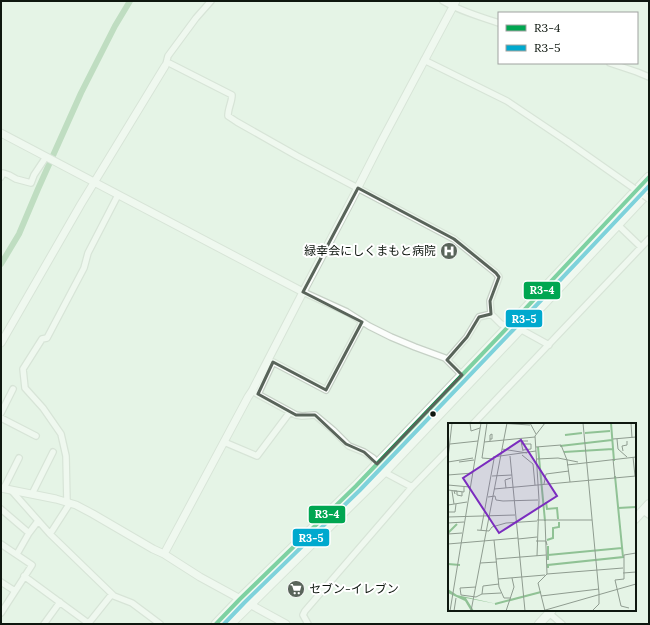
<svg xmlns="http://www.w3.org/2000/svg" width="650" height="625" viewBox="0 0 650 625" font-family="Lora,'Noto Sans JP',serif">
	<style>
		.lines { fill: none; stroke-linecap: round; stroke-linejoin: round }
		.canal { stroke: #90c295; stroke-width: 6 }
		.minor-casing { stroke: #c6d1c6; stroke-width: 8 }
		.tertiary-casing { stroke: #c6d1c6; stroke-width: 9 }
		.secondary-casing { stroke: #c6d1c6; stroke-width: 10 }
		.trunk-casing { stroke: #c6d1c6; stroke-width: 11 }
		.minor { stroke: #fbfdfb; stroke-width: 5.5 }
		.tertiary { stroke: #fbfdfb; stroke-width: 7 }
		.secondary { stroke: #fbfdfb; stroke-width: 8 }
		.trunk { stroke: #fbfdfb; stroke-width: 9 }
		.minor-bridge-casing { stroke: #c6d1c6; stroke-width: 8; stroke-linecap: butt }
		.minor-bridge { stroke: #fbfdfb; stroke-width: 5.5 }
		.bus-1-casing { stroke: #fff; stroke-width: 7 }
		.bus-2-casing { stroke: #fff; stroke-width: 7 }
		.bus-1 { stroke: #00a651; stroke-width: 4 }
		.bus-2 { stroke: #00a9ce; stroke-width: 4 }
		.marked { fill: none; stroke: #59645a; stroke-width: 3; stroke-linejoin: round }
		.bus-dot { fill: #0e170f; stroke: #fff; stroke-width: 1.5 }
		.labels { text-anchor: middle; stroke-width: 4; stroke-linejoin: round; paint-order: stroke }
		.poi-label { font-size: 12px; fill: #0e170f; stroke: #fff; text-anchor: end }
		.inset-river { fill: none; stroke: #90c295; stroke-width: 2 }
		.inset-road { fill: none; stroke: #8f9c90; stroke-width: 1 }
		.view { fill: #7b2cbf; fill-opacity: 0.15; stroke: #7b2cbf; stroke-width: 2 }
		.inset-edge { fill: none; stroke: #0e170f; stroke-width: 2 }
		.line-badge { stroke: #fff; stroke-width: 1.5 }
		.badge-label { font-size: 11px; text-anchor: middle; font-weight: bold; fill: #fff }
	</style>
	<rect width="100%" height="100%" fill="#e5f4e6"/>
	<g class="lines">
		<!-- canal -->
		<path class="canal" d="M1,264L19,234L38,189L81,93L115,26L130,1"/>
		<!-- minor casing -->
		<g class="minor-casing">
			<path id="minor" d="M443,1C460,11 480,17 499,23
				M424,60L507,101L568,142
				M167,62L232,95C232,102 228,108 228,116L237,122L297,156L454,239L496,273L499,277L490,301L491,314L501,324L520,329L549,345
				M610,63L637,72L649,77
				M166,64L168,56L196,18L211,1
				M1,177L3,173L9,175L16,179L31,183L34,175L46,157
				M617,224L641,247
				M303,292L347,312L369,326L391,337L415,347L445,358L462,375
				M447,360L467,337L479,317L491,314
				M252,391L296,415L302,416L315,415L333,430L349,446L364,452L373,458L384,472L412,487
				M258,394L273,362L326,390L362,322
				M1,413L13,389
				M1,418L36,436
				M473,424L649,239
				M224,442L257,456L290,412
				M4,488L19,458
				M11,490L50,534L114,596L132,603L160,624
				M32,494L53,452
				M67,502L66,456L61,434L43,408L25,388L23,369L42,339L47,338L84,268L88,253L118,195
				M1,509L29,533
				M643,511L649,515
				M50,534L70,503
				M1,544L32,565L1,613
				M17,554L29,533L38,521
				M24,576L88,623
				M1,582L15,591
				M549,613L562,624
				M44,624L60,602
				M88,624L112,594
				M308,624L303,615L305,611L412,487L449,449"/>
		</g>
		<!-- tertiary casing -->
		<g class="tertiary-casing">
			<path id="tertiary" d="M1,133L303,292
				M1,343L81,204L165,66
				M1,488L56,499L76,505L93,514L153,549L164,554L200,577L286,624
				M164,554L248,397L252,391L303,292L351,201L381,142L456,1"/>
		</g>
		<!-- secondary casing -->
		<g class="secondary-casing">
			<path id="secondary" d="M635,519L649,504
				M539,624L552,610"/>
		</g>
		<!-- trunk casing -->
		<g class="trunk-casing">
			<path id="trunk" d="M216,624L240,599L356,486L509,326L649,177
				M230,624L389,467L520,329L649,191"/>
		</g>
		<!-- minor -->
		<use href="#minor" class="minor"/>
		<!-- tertiary -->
		<use href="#tertiary" class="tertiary"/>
		<!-- secondary -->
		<use href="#secondary" class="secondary"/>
		<!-- trunk -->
		<use href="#trunk" class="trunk"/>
		<!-- minor-bridge casing -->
		<g class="minor-bridge-casing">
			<path id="minor-bridge" d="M568,142L649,199"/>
		</g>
		<!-- minor-bridge -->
		<use href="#minor-bridge" class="minor-bridge"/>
		<!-- bus-1 casing -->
		<g class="bus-1-casing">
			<path id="bus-1" d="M216,624L240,599L356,486L509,326L649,177"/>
		</g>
		<!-- bus-2 casing -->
		<g class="bus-2-casing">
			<path id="bus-2" d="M224,624L244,603L360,490L513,330L649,186"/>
		</g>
		<!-- bus-1 -->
		<use href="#bus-1" class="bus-1"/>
		<!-- bus-2 -->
		<use href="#bus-2" class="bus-2"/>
	</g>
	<!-- marked area -->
	<path d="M0 0H650V625H0ZM358,188L454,239L496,273L499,277L490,301L491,314L479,317L467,337L447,360L462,375L377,464L364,452L346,444L315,415H296L258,394L273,362L326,390L362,322L303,292Z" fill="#e5f4e6" fill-opacity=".55" fill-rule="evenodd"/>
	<path class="marked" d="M358,188L454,239L496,273L499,277L490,301L491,314L479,317L467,337L447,360L462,375L377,464L364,452L346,444L315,415H296L258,394L273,362L326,390L362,322L303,292Z"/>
	<!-- icons -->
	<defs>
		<g id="hospital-disc" transform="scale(0.9)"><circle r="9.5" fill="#59645a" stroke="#fff"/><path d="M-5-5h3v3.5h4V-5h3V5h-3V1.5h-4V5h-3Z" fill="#fff"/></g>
		<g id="supermarket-disc" transform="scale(0.9)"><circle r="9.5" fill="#59645a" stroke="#fff"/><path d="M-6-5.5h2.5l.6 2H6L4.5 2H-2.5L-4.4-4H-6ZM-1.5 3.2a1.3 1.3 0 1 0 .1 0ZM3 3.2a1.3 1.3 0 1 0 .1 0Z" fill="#fff"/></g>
	</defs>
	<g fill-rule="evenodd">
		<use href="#hospital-disc" x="449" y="251"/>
		<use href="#supermarket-disc" x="296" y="589"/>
	</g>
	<!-- markers -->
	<circle class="bus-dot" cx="433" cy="414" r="3.5"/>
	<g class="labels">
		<!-- poi labels -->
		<g class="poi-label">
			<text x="436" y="255">緑幸会にしくまもと病院</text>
			<text x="309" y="593" text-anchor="start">セブン-イレブン</text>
		</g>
	</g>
	<!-- overview -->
	<g transform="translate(448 423)">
		<rect width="188" height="188" fill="#e5f4e6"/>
		<path d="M0,166L9,172L49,181L18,175L26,188H23L17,178L0,170Z" fill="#90c295"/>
		<path class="inset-river" d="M163,0L166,38M137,10L162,8M117,12L134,10M112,23L164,17M90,24L97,98M116,29L165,26M98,79L99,86L109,85L110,96M170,85L188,84M0,110L9,101M99,117L105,115V105L111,104V99M100,123V137M100,132L174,125M0,141L12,142M100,145V142L175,134L167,53M47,181L93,169"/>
		<path class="inset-road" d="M22,0L23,8L32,5M50,0L82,2M82,0L88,11M135,0L151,170V181L144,188M183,0L184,15M42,16H44V11L42,12V18M165,16L188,14M169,16L170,26L179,34M36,19L87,14M2,21L30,18M73,21H83V26L75,27M88,24L113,22L119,37M54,26L79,30M75,28L73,18H80M175,28L174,23L179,22V18M74,32L85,41L87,62M45,34L88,28M185,34L187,53M0,35L4,0M89,36L110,35L130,39M165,36L167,55M119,37L122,59M0,39L25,35M11,39L26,37M119,42L188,34M0,52L25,50M44,53L64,52M96,61L98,51L121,48M0,62L22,64M58,65L57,57L63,55M46,66L188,53M0,67L16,69V64M4,68L6,81M7,71L6,68H9V72L14,73V69M40,74L47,73L48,77L55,78L90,77M0,82L19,79M0,89H7L8,81M0,94L67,92M89,97H144M97,97L99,151L90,160L97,188M0,100L16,99M29,107L41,108L44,104L58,100L89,98M33,107L46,36L34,35L39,0M0,111L14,110M70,115L77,188M70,116L89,114M46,117L51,164L56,175H63M88,118H98L99,122M0,121L70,115L62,33M89,133L91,77L87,13L97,0M48,136L98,132M32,140L49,139M175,150L188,149M99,151L175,145M50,156L97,152M28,164L12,165L13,172L28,174L34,171L53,170M34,171L35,163L51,161M93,173L151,166M181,185L173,183L167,157L176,156V132L188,130M2,188L33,0M6,188L8,175M23,188L59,0M58,188L66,164L64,155M94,188L188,161"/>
		<path class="view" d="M73,17L109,73L51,110L15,55Z"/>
		<rect width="188" height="188" class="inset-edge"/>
	</g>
	<g class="line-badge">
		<rect x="523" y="281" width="38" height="19" rx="4" fill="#00a651"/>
		<rect x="505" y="309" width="38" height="19" rx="4" fill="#00a9ce"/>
		<rect x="308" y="505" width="38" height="19" rx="4" fill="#00a651"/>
		<rect x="292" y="528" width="38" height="19" rx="4" fill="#00a9ce"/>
	</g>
	<g class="badge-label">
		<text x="542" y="294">R3-4</text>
		<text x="524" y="323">R3-5</text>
		<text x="327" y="518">R3-4</text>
		<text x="311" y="542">R3-5</text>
	</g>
	<!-- border -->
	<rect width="650" height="625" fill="none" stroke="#0e170f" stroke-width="4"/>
	<!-- legend -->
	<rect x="498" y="12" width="140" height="52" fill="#ffffff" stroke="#9fa29f"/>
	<rect x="506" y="25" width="20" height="6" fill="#00a651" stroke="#9fa29f"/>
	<text x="534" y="32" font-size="12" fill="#0e170f">R3-4</text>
	<rect x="506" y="45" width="20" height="6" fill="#00a9ce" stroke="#9fa29f"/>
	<text x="534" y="52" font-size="12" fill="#0e170f">R3-5</text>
</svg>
